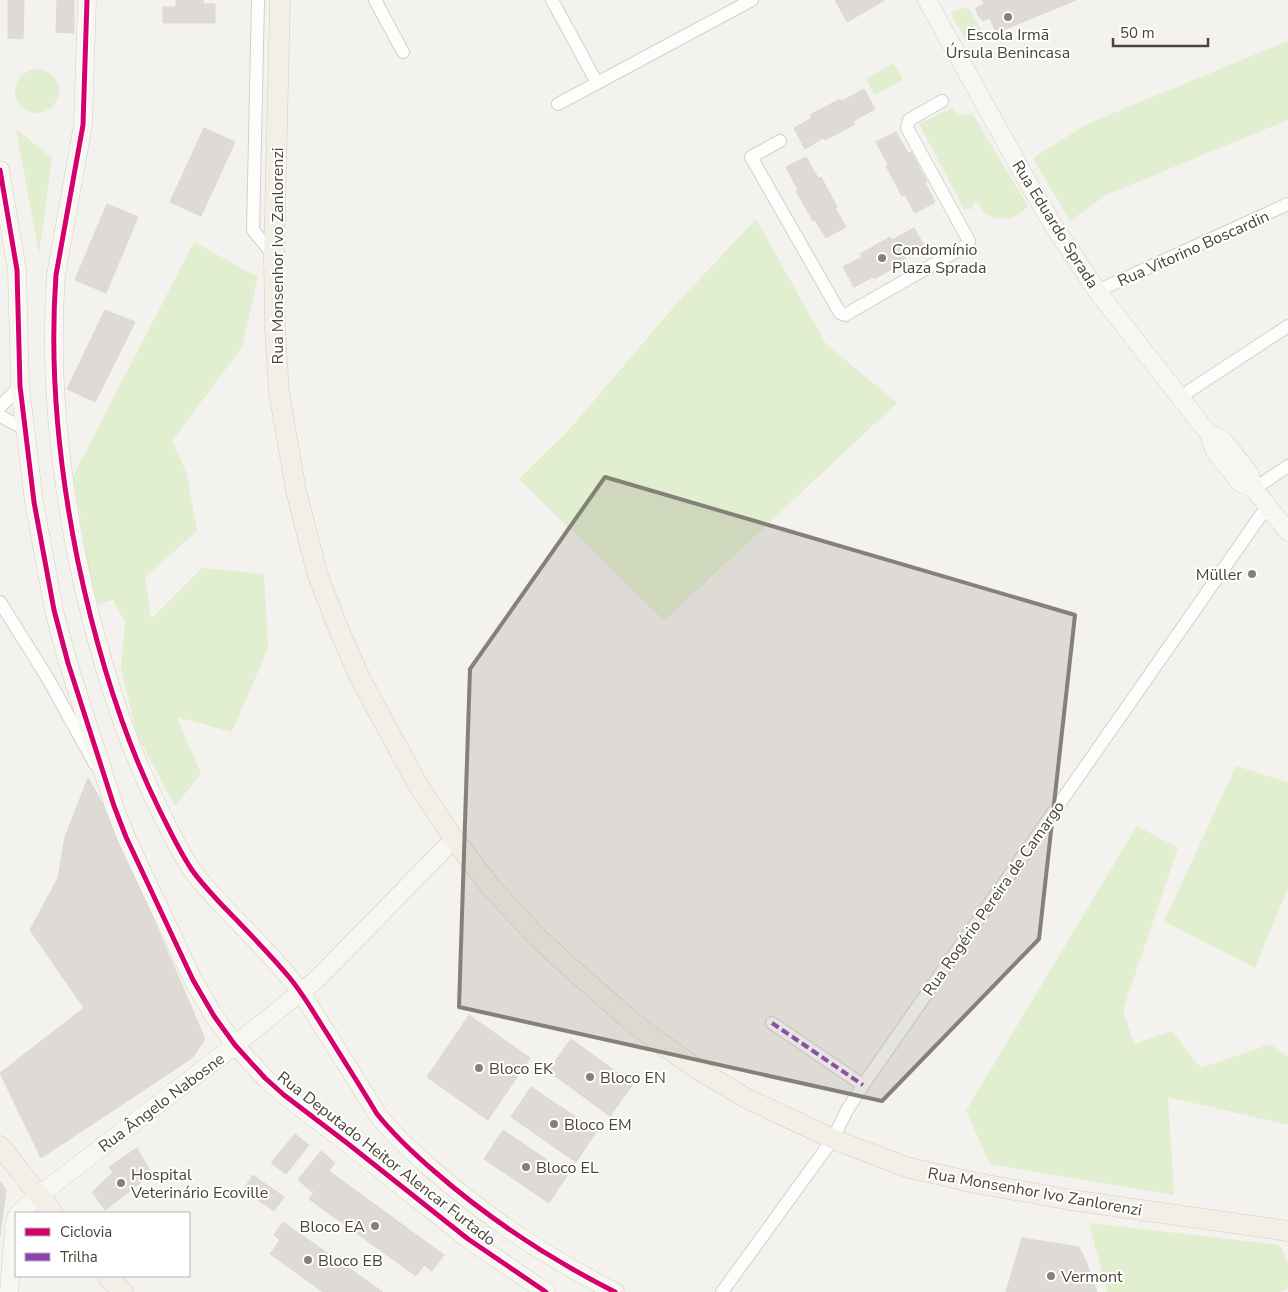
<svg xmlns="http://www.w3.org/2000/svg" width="1288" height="1292" viewBox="0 0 1288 1292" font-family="'Nunito Sans',sans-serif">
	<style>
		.green { fill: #e1eecf }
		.building { fill: #dedbd6; stroke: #dcd9d4 }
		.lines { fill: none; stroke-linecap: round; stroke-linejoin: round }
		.street-casing { stroke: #d2d0cb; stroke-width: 14 }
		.secondary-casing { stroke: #d3cfc5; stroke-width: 19 }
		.primary-casing { stroke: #d6cebb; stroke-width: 21 }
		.street { stroke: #fdfdfc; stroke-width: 12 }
		.secondary { stroke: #f7f6f1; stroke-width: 18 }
		.primary { stroke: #f2efe6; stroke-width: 20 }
		.quiet { stroke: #8e44ad; stroke-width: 4; stroke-dasharray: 8 4; stroke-linecap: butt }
		.cycleway-casing { stroke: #fff; stroke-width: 8 }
		.cycleway { stroke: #d6006c; stroke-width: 5 }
		.marked { fill: #868178; fill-opacity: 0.2; stroke: #868178; stroke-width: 4; stroke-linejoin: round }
		.poi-dot { fill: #868178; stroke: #fff; stroke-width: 2 }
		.labels { text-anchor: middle; stroke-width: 4; stroke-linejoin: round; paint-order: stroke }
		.poi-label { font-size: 16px; fill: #4b4439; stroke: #fff; text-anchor: start }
		.street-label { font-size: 16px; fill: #4b4439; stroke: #fff }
	</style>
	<rect width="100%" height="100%" fill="#f4f2ee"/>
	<!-- green -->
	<path class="green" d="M965,7L970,10L981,30C980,38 974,40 967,43L951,13Z
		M1288,41V120L1106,195L1070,221L1033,158L1087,124Z
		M894,63L903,80L875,95L866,79Z
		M15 91a22 22 0 1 1 44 0a22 22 0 1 1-44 0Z
		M952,108L959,115L972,113L1028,206C1018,219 997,224 984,212C981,210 980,205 979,201L973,202L972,209H964L919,124Z
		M16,129L52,158L39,254Z
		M756,219L826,344L897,403L664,621L519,479L569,430L677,303Z
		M194,242L258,277L242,347L172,441L187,474L197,531L145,577L151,619L202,568L264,574L268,648L232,732L177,717L201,774L175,806L137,735L121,669L125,622L113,600L95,605L73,476Z
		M1236,766L1288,782V888L1255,968L1164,921Z
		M1137,826L1178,848L1123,1010L1134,1044L1172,1031L1201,1068L1270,1044L1288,1056V1125L1168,1097L1174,1195L990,1164L966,1111Z
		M1089,1223L1280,1245L1288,1264V1287L1281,1292H1107Z"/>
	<!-- building -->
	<path class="building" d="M8,0H24L23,39L8,38Z
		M57,0H74V33L56,32Z
		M176,0H203V4H215V23H163V7H176Z
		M835,0H885L847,22Z
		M982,0H1076L996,33L990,18L983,21L978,15L976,8L984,4Z
		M864,89L875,109L853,121L855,124L825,140L823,138L805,149L794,128L812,118L810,115L840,99L842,101Z
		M204,128L235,142L201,216L170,202Z
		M896,132L908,153L911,152L927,182L925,183L935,202L915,213L905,195L902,196L886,166L888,165L876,142Z
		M806,157L818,178L821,177L837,207L835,208L846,227L826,238L815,220L813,221L796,191L798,190L786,167Z
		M107,204L138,217L106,293L75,280Z
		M914,228L925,247L903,259L905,262L874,279L873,277L854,287L843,267L862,257L860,254L890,237L892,240Z
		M105,310L135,322L95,402L67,389Z
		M88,778L125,843L150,911L205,1039L192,1058L41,1158L0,1073L84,1008L30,930L58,878L65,837Z
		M469,1015L530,1058L488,1120L427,1077Z
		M571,1039L633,1084L610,1116L548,1071Z
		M531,1087L597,1131L576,1162L511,1117Z
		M503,1130L568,1174L549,1203L484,1159Z
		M295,1134L309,1145L286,1174L271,1163Z
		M137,1148L152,1174L105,1210L92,1192L113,1172L109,1167Z
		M321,1151L335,1163L312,1192L298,1180Z
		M329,1171L444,1255L432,1271L424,1265L416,1276L309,1199Z
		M253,1175L284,1197L274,1211L243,1190Z
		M0,1181L6,1190L0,1236Z
		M283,1222L346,1266L383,1292H323L270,1254L280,1240L274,1235Z
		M1022,1238L1079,1247L1086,1261L1097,1292H1006Z"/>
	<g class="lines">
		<!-- street casing -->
		<g class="street-casing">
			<path id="street" d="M258,0L253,230L274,256
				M375,0L403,52
				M552,0L597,83
				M558,104L752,0
				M780,141L751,157L840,313L845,315L967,245L969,241L907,128L909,120L942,101
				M1097,291L1288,204
				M1180,397L1288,326
				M0,407L20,386
				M0,416L25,429
				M1254,489L1288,466
				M0,602L47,677L95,764
				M772,1023L863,1085
				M722,1292L833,1139L846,1112L863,1085L1268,505"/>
		</g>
		<!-- secondary casing -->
		<g class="secondary-casing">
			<path id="secondary" d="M87,0L83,125L56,275C49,371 59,468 78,562C96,647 120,730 159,809C169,829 179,851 192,870C201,883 212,894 222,905C245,929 268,952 289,977C304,995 315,1015 328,1035C344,1061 361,1087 377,1114C394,1135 413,1153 434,1171C489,1219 550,1259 615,1292
				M927,0L1026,179L1055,228L1097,291L1208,433L1215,451L1239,482L1254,489
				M0,170L17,270L20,386L34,502L54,610L68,663L114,806L126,837L193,980L214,1016L235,1045L265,1078L284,1095L347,1143L468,1239L546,1292
				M1208,433L1223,440L1249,473L1254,489L1288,532
				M19,1213L38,1196L235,1045L317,979L454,839
				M9,1292L14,1227L16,1218"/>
		</g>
		<!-- primary casing -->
		<g class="primary-casing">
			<path id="primary" d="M280,0L274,256L275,327L279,392L296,491L318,576L339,630L361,680L418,785L454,839L490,886L536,936L572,969L629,1019L660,1043L699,1070L746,1098L833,1139L906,1167L976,1183L1071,1200L1288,1231
				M0,1146L53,1213
				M107,1276L123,1292"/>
		</g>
		<!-- street -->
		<use href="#street" class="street"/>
		<!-- secondary -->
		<use href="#secondary" class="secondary"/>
		<!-- primary -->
		<use href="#primary" class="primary"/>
		<!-- quiet -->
		<path class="quiet" d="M772,1023L863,1085"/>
		<!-- cycleway casing -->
		<g class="cycleway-casing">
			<path id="cycleway" d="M87,0L83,125L56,275C49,371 59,468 78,562C96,647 120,730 159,809C169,829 179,851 192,870C201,883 212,894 222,905C245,929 268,952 289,977C304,995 315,1015 328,1035C344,1061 361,1087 377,1114C394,1135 413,1153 434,1171C489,1219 550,1259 615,1292
				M0,170L17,270L20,386L34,502L54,610L68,663L114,806L126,837L193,980L214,1016L235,1045L265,1078L284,1095L347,1143L468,1239L546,1292"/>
		</g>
		<!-- cycleway -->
		<use href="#cycleway" class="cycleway"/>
	</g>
	<!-- marked area -->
	<path class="marked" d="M605,477L1075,615L1039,939L882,1101L459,1007L470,669Z"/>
	<!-- markers -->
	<g class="poi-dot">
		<circle cx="1008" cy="17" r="5"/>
		<circle cx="882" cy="258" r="5"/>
		<circle cx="1252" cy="574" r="5"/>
		<circle cx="479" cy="1068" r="5"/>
		<circle cx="590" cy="1077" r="5"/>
		<circle cx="554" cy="1124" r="5"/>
		<circle cx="526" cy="1167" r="5"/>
		<circle cx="121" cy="1183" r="5"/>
		<circle cx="375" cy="1226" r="5"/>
		<circle cx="308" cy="1260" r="5"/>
		<circle cx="1051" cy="1276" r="5"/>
	</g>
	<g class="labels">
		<!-- poi labels -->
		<g class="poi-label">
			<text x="1008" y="40" text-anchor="middle">Escola Irmã<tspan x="1008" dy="18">Úrsula Benincasa</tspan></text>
			<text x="892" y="255">Condomínio<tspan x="892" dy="18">Plaza Sprada</tspan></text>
			<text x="1242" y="580" text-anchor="end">Müller</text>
			<text x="489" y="1074">Bloco EK</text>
			<text x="600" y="1083">Bloco EN</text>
			<text x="564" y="1130">Bloco EM</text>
			<text x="536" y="1173">Bloco EL</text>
			<text x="131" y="1180">Hospital<tspan x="131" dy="18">Veterinário Ecoville</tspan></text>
			<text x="365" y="1232" text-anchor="end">Bloco EA</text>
			<text x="318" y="1266">Bloco EB</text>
			<text x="1061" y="1282">Vermont</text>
		</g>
		<!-- street labels -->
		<g class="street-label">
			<text transform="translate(1056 224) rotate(58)" y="6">Rua Eduardo Sprada</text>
			<text transform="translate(1193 248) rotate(-24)" y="6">Rua Vitorino Boscardin</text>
			<text transform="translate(277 256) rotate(-90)" y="6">Rua Monsenhor Ivo Zanlorenzi</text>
			<text transform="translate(993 898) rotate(-55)" y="6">Rua Rogério Pereira de Camargo</text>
			<text transform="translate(161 1102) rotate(-37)" y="6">Rua Ângelo Nabosne</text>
			<text transform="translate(387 1158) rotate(38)" y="6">Rua Deputado Heitor Alencar Furtado</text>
			<text transform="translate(1035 1191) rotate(10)" y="6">Rua Monsenhor Ivo Zanlorenzi</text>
		</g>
	</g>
	<!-- legend -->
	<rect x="15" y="1212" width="175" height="65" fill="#ffffff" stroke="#b7b4b0"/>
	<rect x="25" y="1228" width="25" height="8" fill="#d6006c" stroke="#b7b4b0"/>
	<text x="60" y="1237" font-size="15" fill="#4b4439">Ciclovia</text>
	<rect x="25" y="1253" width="25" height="8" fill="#8e44ad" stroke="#b7b4b0"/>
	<text x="60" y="1262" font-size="15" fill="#4b4439">Trilha</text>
	<!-- scale -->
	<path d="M1113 38v8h95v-8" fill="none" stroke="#4b4439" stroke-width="2.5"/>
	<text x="1120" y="38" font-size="15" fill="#4b4439" stroke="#ffffff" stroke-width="4" paint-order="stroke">50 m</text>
</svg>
